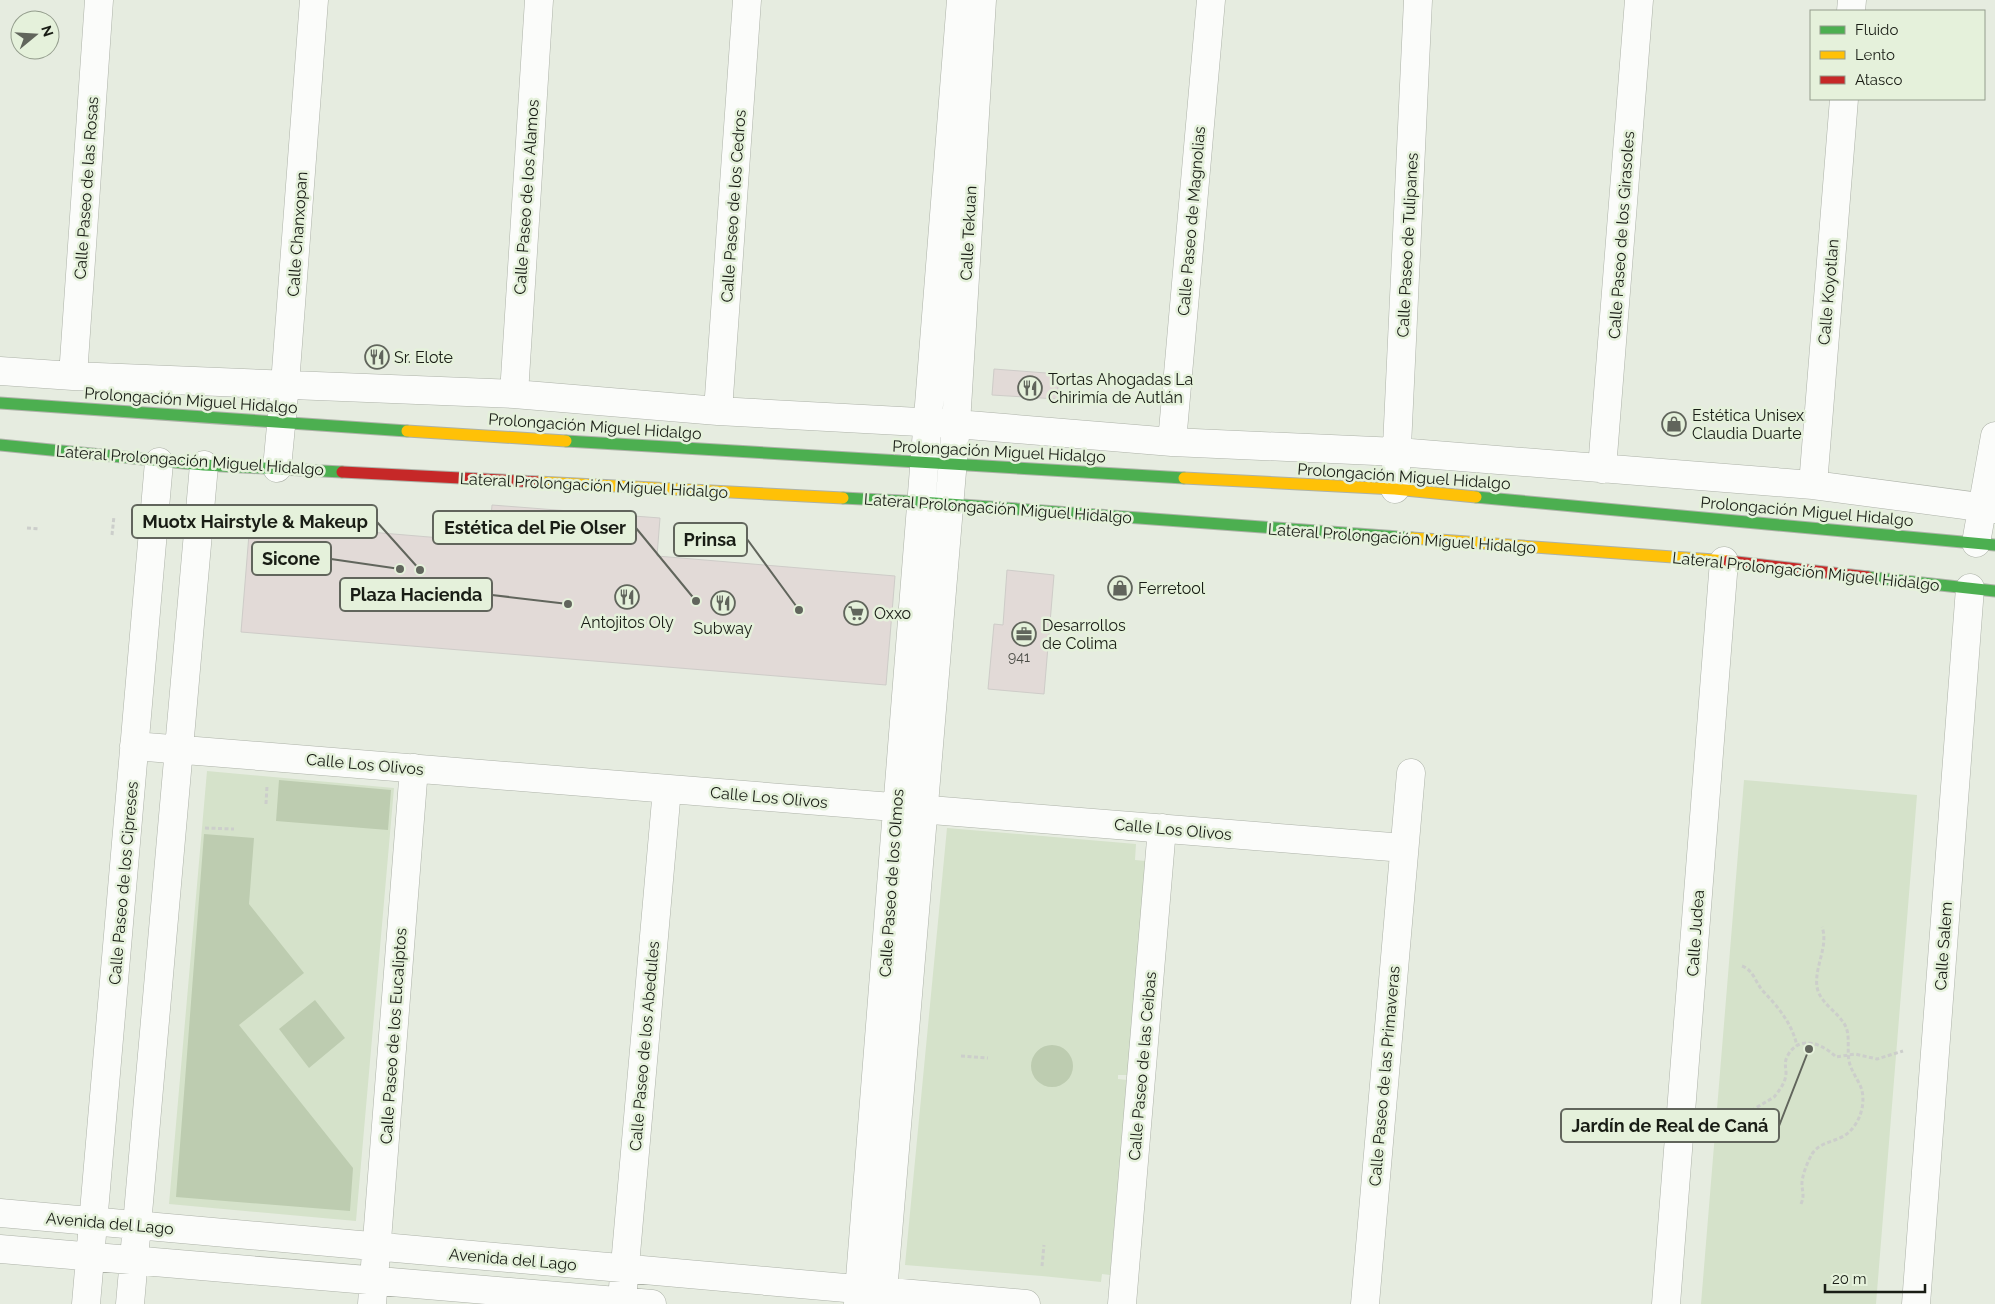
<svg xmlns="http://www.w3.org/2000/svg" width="1995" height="1304" viewBox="0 0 1995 1304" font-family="Raleway,sans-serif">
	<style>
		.green { fill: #d5e2ca }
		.forest { fill: #bdccb0 }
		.building { fill: #e2dad7; stroke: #ceccc8 }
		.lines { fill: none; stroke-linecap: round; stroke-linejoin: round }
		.street-casing { stroke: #adb2a8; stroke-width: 29 }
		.fast-casing { stroke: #adb2a8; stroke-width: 13 }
		.slow-casing { stroke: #adb2a8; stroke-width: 13 }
		.jam-casing { stroke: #adb2a8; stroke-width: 13 }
		.path { stroke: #cccecb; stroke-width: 3; stroke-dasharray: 4 2.5; stroke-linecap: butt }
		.street { stroke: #fbfcfa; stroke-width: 28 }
		.fast { stroke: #4caf50; stroke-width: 11 }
		.slow { stroke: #ffc107; stroke-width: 11 }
		.jam { stroke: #c62828; stroke-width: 11 }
		.labels { text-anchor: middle; stroke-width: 5; stroke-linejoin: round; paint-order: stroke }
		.number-label { font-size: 14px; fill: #4b4c46 }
		.street-label { font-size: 16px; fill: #191d15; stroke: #e5f1db }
		.poi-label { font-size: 16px; fill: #191d15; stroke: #e5f1db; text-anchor: start }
		.leader { fill: none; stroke: #61655c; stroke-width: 2 }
		.callout-dot { fill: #61655c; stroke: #e5f1db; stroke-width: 2 }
		.callout { fill: #e5f1db; stroke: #61655c; stroke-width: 2 }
		.callout-label { font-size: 18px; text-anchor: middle; font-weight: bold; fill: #191d15 }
	</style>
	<rect width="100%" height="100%" fill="#e6ece0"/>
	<!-- green -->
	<path class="green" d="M207,771L394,788L356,1221L169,1204Z
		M1744,780L1917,795L1876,1304H1701Z
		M947,828L1136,844L1135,860L1146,861L1128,1075H1118V1079L1127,1080L1110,1275L1102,1274L1101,1282L1042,1276L905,1265Z"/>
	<!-- forest -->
	<path class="forest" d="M279,780L391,790L388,830L276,821Z
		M204,834L254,838L249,904L304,973L239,1025L353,1168L350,1211L176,1197Z
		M315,1000L345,1038L309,1068L279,1029Z
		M1031 1066a21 21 0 1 1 42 0a21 21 0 1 1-42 0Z"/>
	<!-- building -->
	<path class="building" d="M994,369L1059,374L1057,399L992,395Z
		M492,505L660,518L657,556L895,576L886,685L241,632L250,522L489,542Z
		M1007,570L1054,575L1044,694L988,689L994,624L1003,625Z"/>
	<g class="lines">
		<!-- street casing -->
		<g class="street-casing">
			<path id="street" d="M1851,11L1852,0
				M0,371L73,376L514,394L718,411L956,424L1172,442L1398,452L1813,485L1995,509
				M73,376L99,0
				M514,394L539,0
				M718,411L747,0
				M1172,442L1211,0
				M277,468L285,384L314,0
				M1602,469L1639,0
				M1813,485L1844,99
				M1395,489L1418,0
				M1976,543L1995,436
				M134,746L1404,848
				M0,1213L1026,1304
				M0,1249L652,1304
				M623,1288L667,789
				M86,1304L159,462
				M130,1304L204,465
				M372,1304L414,768
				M858,1304L961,0
				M882,1304L956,424L982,0
				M1122,1304L1162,828
				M1365,1304L1411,773
				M1666,1304L1724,561
				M1916,1304L1970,588"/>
		</g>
		<!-- fast casing -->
		<g class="fast-casing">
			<path id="fast" d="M0,403L407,431
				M566,441L1184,478
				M0,445L204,465L342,472
				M1476,497L1995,545
				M843,498L921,502L1412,538
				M1868,577L1995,591"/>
		</g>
		<!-- slow casing -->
		<g class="slow-casing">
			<path id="slow" d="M407,431L566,441
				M1184,478L1395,489L1476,497
				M538,482L843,498
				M1412,538L1728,561"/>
		</g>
		<!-- jam casing -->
		<g class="jam-casing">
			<path id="jam" d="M342,472L538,482
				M1728,561L1868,577"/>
		</g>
		<!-- path -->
		<path class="path" d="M229,514L267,518
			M27,528L40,529
			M112,535L114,516
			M266,804L267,786
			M205,828L234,829
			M1742,966C1753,970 1755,981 1762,990C1778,1007 1792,1023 1797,1046
			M961,1056L988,1058
			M1710,1129L1731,1123L1774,1097C1779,1091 1786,1082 1786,1073C1786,1067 1784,1063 1787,1057C1798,1034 1822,1043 1836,1057L1855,1054L1877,1059L1903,1051
			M1801,1204C1804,1197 1803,1194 1802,1186C1801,1177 1808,1161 1812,1154C1820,1141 1838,1142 1848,1133C1861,1122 1867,1100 1860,1085C1856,1077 1851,1070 1849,1061C1847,1050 1850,1037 1846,1027C1839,1012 1820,1004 1817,987C1814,967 1829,946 1822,927
			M1042,1266L1044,1245"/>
		<!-- street -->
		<use href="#street" class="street"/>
		<!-- fast -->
		<use href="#fast" class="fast"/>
		<!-- slow -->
		<use href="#slow" class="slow"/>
		<!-- jam -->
		<use href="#jam" class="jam"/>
	</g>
	<!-- icons -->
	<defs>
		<g id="restaurant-ring" transform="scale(1.25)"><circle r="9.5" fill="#e5f1db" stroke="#61655c" stroke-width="1.5"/><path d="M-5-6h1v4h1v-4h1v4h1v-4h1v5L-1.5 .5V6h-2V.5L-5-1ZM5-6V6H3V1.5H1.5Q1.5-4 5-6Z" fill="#61655c"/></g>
		<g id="shop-ring" transform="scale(1.25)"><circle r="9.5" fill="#e5f1db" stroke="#61655c" stroke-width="1.5"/><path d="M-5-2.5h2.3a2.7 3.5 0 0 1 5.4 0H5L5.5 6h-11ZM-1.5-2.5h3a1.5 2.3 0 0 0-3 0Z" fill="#61655c"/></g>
		<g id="supermarket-ring" transform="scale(1.25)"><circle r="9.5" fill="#e5f1db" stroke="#61655c" stroke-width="1.5"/><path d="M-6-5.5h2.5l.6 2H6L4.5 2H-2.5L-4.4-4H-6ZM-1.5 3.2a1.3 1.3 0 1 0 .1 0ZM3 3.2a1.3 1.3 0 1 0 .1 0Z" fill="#61655c"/></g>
		<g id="office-ring" transform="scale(1.25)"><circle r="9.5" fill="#e5f1db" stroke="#61655c" stroke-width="1.5"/><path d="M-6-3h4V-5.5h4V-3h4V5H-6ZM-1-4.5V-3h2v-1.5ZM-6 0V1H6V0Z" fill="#61655c"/></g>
	</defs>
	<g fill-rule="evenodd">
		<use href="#restaurant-ring" x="377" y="357"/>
		<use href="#restaurant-ring" x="1030" y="388"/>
		<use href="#shop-ring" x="1674" y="424"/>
		<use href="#shop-ring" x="1120" y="588"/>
		<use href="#restaurant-ring" x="627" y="597"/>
		<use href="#restaurant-ring" x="723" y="603"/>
		<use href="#supermarket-ring" x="856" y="613"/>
		<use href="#office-ring" x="1024" y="634"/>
	</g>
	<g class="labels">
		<!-- number labels -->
		<g class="number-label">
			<text x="1019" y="662">941</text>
		</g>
		<!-- street labels -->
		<g class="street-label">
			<text transform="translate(86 188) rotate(-86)" y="6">Calle Paseo de las Rosas</text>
			<text transform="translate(526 197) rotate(-86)" y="6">Calle Paseo de los Alamos</text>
			<text transform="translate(733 206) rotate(-86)" y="6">Calle Paseo de los Cedros</text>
			<text transform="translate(1191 221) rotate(-85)" y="6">Calle Paseo de Magnolias</text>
			<text transform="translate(968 233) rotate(-87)" y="6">Calle Tekuan</text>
			<text transform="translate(297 234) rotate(-86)" y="6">Calle Chanxopan</text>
			<text transform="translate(1621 235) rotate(-86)" y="6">Calle Paseo de los Girasoles</text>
			<text transform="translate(1407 245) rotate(-87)" y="6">Calle Paseo de Tulipanes</text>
			<text transform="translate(1828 292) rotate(-85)" y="6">Calle Koyotlan</text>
			<text transform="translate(191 400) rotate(4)" y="6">Prolongación Miguel Hidalgo</text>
			<text transform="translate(595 426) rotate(4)" y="6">Prolongación Miguel Hidalgo</text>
			<text transform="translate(999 451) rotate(3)" y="6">Prolongación Miguel Hidalgo</text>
			<text transform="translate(190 460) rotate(4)" y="6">Lateral Prolongación Miguel Hidalgo</text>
			<text transform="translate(1404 476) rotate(4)" y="6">Prolongación Miguel Hidalgo</text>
			<text transform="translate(594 485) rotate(3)" y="6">Lateral Prolongación Miguel Hidalgo</text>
			<text transform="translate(998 508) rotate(4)" y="6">Lateral Prolongación Miguel Hidalgo</text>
			<text transform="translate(1807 511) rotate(5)" y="6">Prolongación Miguel Hidalgo</text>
			<text transform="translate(1402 538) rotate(4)" y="6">Lateral Prolongación Miguel Hidalgo</text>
			<text transform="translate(1806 571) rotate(6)" y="6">Lateral Prolongación Miguel Hidalgo</text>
			<text transform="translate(365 764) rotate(5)" y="6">Calle Los Olivos</text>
			<text transform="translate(769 797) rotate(5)" y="6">Calle Los Olivos</text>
			<text transform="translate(1173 829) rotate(5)" y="6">Calle Los Olivos</text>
			<text transform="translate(123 883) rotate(-85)" y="6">Calle Paseo de los Cipreses</text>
			<text transform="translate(891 883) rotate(-86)" y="6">Calle Paseo de los Olmos</text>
			<text transform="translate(1695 933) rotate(-86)" y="6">Calle Judea</text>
			<text transform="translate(1943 946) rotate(-86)" y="6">Calle Salem</text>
			<text transform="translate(393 1036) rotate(-86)" y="6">Calle Paseo de los Eucaliptos</text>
			<text transform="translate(644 1046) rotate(-85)" y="6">Calle Paseo de los Abedules</text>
			<text transform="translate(1142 1066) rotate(-85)" y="6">Calle Paseo de las Ceibas</text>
			<text transform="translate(1384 1076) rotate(-85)" y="6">Calle Paseo de las Primaveras</text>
			<text transform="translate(110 1223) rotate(5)" y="6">Avenida del Lago</text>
			<text transform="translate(513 1259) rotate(5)" y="6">Avenida del Lago</text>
		</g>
		<!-- poi labels -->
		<g class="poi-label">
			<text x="394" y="363">Sr. Elote</text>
			<text x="1048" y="385">Tortas Ahogadas La<tspan x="1048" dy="18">Chirimía de Autlán</tspan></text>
			<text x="1692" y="421">Estética Unisex<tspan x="1692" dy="18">Claudia Duarte</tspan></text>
			<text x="1138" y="594">Ferretool</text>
			<text x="874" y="619">Oxxo</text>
			<text x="627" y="628" text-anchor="middle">Antojitos Oly</text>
			<text x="1042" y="631">Desarrollos<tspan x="1042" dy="18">de Colima</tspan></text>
			<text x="723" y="634" text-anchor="middle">Subway</text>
		</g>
	</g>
	<!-- callouts -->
	<path class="leader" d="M420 570L377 522M696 601L636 528M799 610L747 539M400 569L331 559M568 604L492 595M1809 1049L1779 1126"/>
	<g class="callout-dot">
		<circle cx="420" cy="570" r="5"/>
		<circle cx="696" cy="601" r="5"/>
		<circle cx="799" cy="610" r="5"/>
		<circle cx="400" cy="569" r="5"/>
		<circle cx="568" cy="604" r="5"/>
		<circle cx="1809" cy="1049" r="5"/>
	</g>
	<g class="callout">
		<rect x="132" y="505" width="245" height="33" rx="5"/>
		<rect x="433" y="511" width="203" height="33" rx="5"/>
		<rect x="674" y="523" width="73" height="33" rx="5"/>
		<rect x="252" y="542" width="79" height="33" rx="5"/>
		<rect x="340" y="578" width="152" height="33" rx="5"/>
		<rect x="1561" y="1109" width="218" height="33" rx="5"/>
	</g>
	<g class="callout-label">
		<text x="255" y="528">Muotx Hairstyle &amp; Makeup</text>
		<text x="535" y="534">Estética del Pie Olser</text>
		<text x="710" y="546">Prinsa</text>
		<text x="291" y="565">Sicone</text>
		<text x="416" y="601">Plaza Hacienda</text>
		<text x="1670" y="1132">Jardín de Real de Caná</text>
	</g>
	<!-- legend -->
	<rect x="1810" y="10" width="175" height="90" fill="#e5f1db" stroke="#939c8c"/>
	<rect x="1820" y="26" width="25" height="8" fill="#4caf50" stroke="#939c8c"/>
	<text x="1855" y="35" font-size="15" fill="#191d15">Fluido</text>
	<rect x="1820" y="51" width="25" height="8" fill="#ffc107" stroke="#939c8c"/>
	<text x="1855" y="60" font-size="15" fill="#191d15">Lento</text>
	<rect x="1820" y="76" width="25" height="8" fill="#c62828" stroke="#939c8c"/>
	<text x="1855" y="85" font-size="15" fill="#191d15">Atasco</text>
	<!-- north arrow -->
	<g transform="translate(35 35) rotate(72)"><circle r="24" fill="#e5f1db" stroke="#939c8c"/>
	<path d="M0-4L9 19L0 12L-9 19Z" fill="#61655c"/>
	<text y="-8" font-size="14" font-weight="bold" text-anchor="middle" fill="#191d15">N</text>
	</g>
	<!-- scale -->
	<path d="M1825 1284v8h100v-8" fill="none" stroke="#191d15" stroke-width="2.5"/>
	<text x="1832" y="1284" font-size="15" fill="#191d15" stroke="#e5f1db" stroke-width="4" paint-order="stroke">20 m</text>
</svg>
